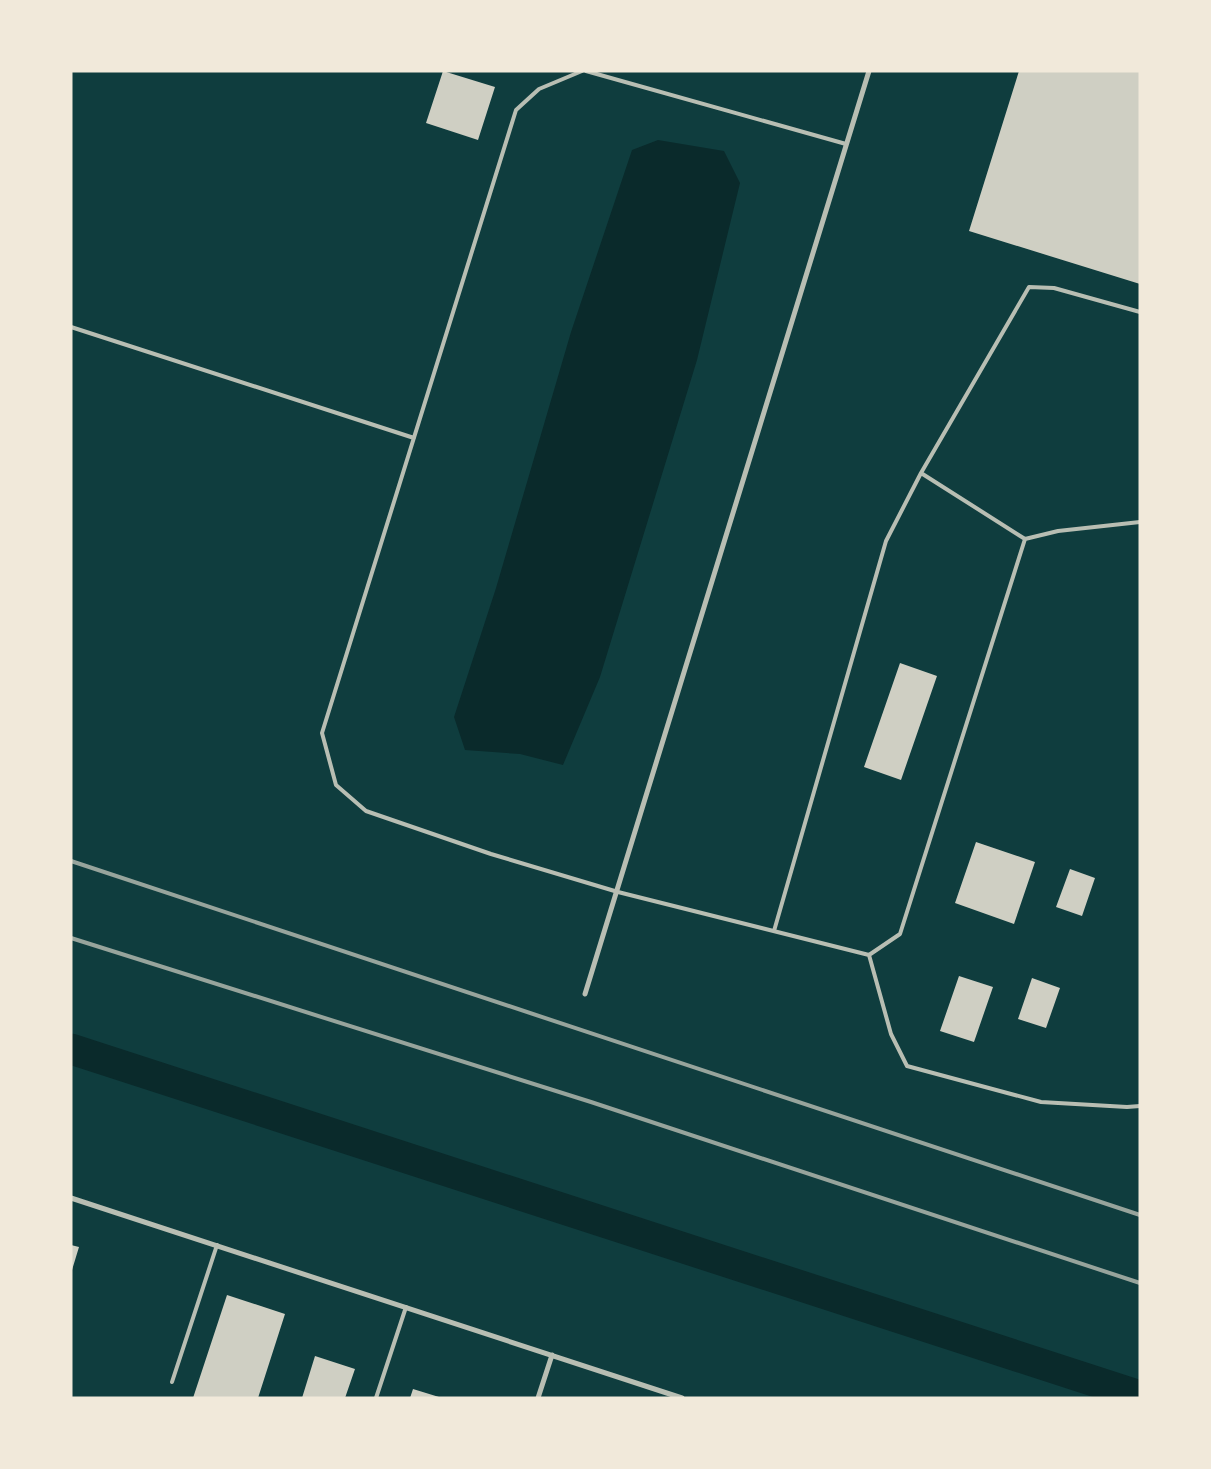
<svg xmlns="http://www.w3.org/2000/svg" width="1211" height="1469" viewBox="0 0 1211 1469" font-family="'Open Sans',sans-serif">
	<style>
		.water { fill: #0a2a2b }
		.lines { fill: none; stroke-linecap: round; stroke-linejoin: round }
		.canal { stroke: #0a2a2b; stroke-width: 31 }
		.building { fill: #cfcfc3 }
		.service { stroke: #b8beb3; stroke-width: 4 }
		.minor { stroke: #b8beb3; stroke-width: 5 }
		.rail { stroke: #97a49c; stroke-width: 4 }
	</style>
	<rect width="100%" height="100%" fill="#0f3d3e"/>
	<!-- water -->
	<path class="water" d="M658,140L724,151L740,183L697,360L600,677L563,765L520,754L465,750L454,717L496,588L571,332L632,150Z"/>
	<g class="lines">
		<!-- canal -->
		<path class="canal" d="M71,1049L1140,1396"/>
	</g>
	<!-- building -->
	<path class="building" d="M443,71L495,87L478,140L426,123Z
		M1019,71H1140V284L969,231Z
		M900,663L937,676L901,780L864,767Z
		M976,842L1035,862L1014,924L955,903Z
		M1070,869L1095,878L1082,916L1056,907Z
		M959,976L993,987L974,1042L940,1031Z
		M1032,978L1060,988L1046,1028L1018,1019Z
		M71,1245L79,1247L72,1270H71Z
		M227,1295L285,1314L258,1398H193Z
		M315,1356L355,1369L345,1398H302Z
		M413,1389L439,1397V1398H410Z"/>
	<g class="lines">
		<!-- service -->
		<path class="service" d="M582,71L539,89L516,110L322,733L336,785L366,811L491,854L618,892L869,955L900,934L1025,539L1058,531L1140,522
			M586,71L846,144
			M71,327L414,438
			M921,473L1025,539
			M774,931L886,541L921,473L1029,287L1054,288L1140,312
			M869,955L891,1034L907,1066L1041,1102L1127,1107L1140,1106
			M172,1382L217,1245
			M376,1398L406,1307"/>
		<!-- minor -->
		<path class="minor" d="M585,994L869,71
			M71,1198L682,1398
			M538,1398L552,1355"/>
		<!-- rail -->
		<path class="rail" d="M71,861L1140,1215
			M71,938L591,1102L1140,1283"/>
	</g>
	<!-- border -->
	<rect width="1211" height="1469" fill="none" stroke="#f1e9da" stroke-width="145"/>
</svg>
